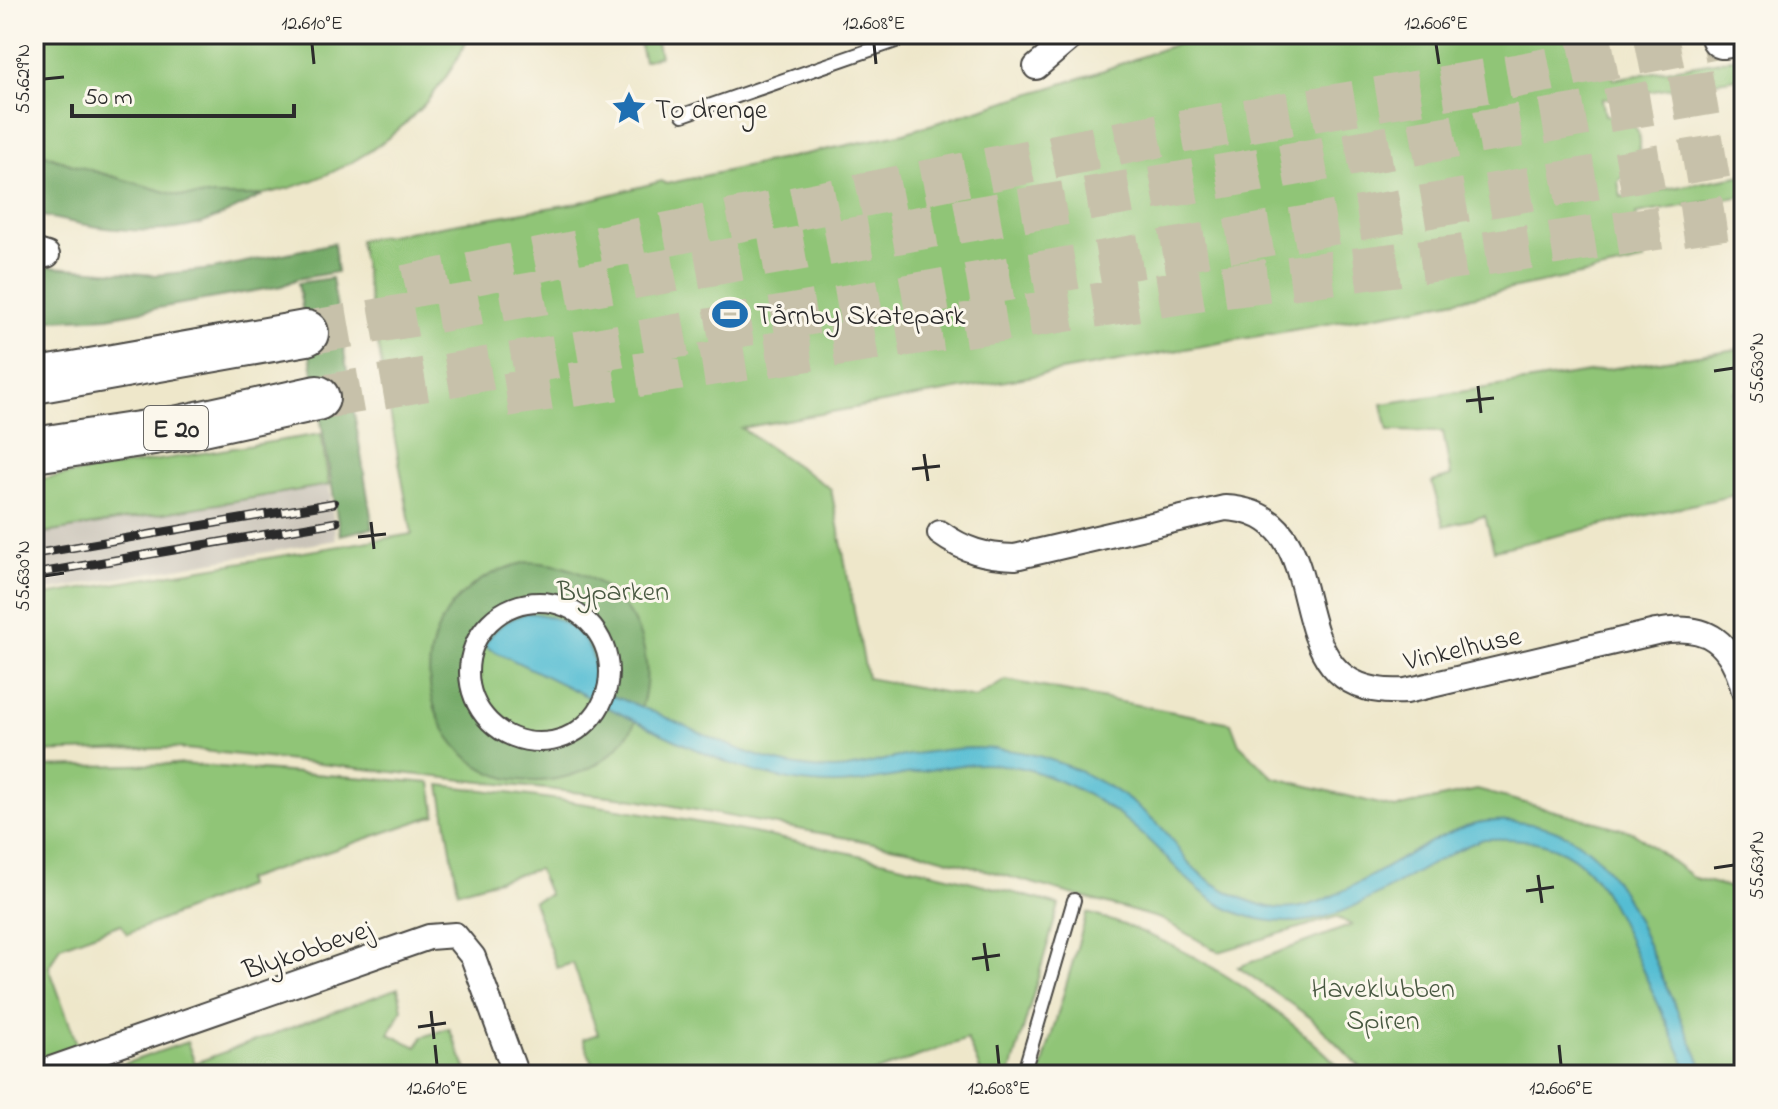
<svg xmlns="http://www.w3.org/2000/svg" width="1778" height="1109" viewBox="0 0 1778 1109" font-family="'Indie Flower',sans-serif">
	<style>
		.industrial { fill: #c9c3b8 }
		.green { fill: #90c577; stroke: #5e7851; stroke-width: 2 }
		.forest { fill: #74aa68; stroke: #506a4a; stroke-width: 2; fill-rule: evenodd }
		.water { fill: #55bdd3; stroke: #40747f; stroke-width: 2 }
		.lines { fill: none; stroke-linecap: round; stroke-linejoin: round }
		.motorway-tunnel { stroke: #c7c1aa; stroke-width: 44; stroke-dasharray: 44 22; stroke-linecap: butt }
		.service-casing { stroke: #484743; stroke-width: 16 }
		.pedestrian-casing { stroke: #484743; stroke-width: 22 }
		.minor-casing { stroke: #484743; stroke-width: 28 }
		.motorway-casing { stroke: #484743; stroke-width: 48 }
		.service { stroke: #fff; stroke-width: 12 }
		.pedestrian { stroke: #fff; stroke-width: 18 }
		.minor { stroke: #fff; stroke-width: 24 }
		.motorway { stroke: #fff; stroke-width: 44 }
		.rail-casing { stroke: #2b2b2b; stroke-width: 9 }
		.rail { stroke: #fbf7ec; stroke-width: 6; stroke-dasharray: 18; stroke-linecap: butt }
		.ticks { fill: none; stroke: #2b2b2b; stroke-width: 3 }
		.labels { text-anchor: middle; stroke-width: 6; stroke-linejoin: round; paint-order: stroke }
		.shield { fill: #fbf7ec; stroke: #696865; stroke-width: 2 }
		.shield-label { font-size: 26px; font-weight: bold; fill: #2b2b2b }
		.poi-label { font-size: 28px; fill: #2b2b2b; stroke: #fbf7ec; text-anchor: start }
		.park-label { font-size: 28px; fill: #495942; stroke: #fbf7ec }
		.street-label { font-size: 28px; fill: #2b2b2b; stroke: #fbf7ec }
		.neatline { fill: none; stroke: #2b2b2b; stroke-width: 3 }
		.ticks-label { font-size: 20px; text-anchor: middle; fill: #2b2b2b }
	</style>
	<rect width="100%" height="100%" fill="#fbf7ec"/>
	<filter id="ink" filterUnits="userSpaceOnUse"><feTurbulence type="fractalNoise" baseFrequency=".0125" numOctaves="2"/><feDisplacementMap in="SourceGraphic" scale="16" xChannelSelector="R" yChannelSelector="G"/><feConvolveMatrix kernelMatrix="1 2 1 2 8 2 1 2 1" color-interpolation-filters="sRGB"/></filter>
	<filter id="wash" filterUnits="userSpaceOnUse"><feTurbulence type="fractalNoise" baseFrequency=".006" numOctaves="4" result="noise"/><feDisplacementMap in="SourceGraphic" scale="32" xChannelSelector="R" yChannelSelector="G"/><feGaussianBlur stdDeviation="1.8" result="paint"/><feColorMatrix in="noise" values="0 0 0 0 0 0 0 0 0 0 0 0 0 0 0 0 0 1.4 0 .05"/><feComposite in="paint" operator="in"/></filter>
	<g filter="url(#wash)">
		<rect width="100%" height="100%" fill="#eee7ca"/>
		<!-- industrial -->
		<path class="industrial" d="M329,485L336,540L34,593V535Z"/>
		<!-- green -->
		<path class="green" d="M34,34H470C421,144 300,212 180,196C139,190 73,166 34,150Z
			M637,34H655L660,56L644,61Z
			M1204,34H1602L1613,79L1744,57V77L1602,99L1605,115C1651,117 1648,158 1618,181L1621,197L1744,175V196L1636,214L1644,261L1624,266L1417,308L741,428L831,489L867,678L975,698L1006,680L1231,723L1239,744L1273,777L1395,808L1477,790L1633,832L1694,878L1744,891V1075H1368L1311,1018L1238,967L1352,925L1336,917L1219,952L1161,919L917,851L636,799L176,748L34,752V597L412,534L359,240L577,203L662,181L666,184L904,133L1087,76Z
			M1744,348V389L1734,392L1744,434V493L1494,550L1485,516L1444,526L1432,482L1451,476L1443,432L1388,431L1382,404Z
			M321,434L329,485L34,535V480Z
			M181,764L431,783L436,815L245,880L246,886L127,934L121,924L60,946L49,967L78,1047L34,1063V767Z
			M440,785C649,808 856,849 1059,905L1010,1075H982L967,1039L866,1075H597L583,1039L598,1034L573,963L557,968L533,901L549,895L538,869L458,891Z
			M1087,913C1189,942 1273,1000 1348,1075H1040Z
			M398,988L402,1009L389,1034L417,1047L422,1037L449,1028L469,1075H92L187,1042L195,1063Z"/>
		<!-- forest -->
		<path class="forest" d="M34,150L70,164L180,196H262C242,205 221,218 200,224C149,239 84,226 34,214Z
			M334,243L337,272L297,279L282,286L108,317L34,321V268L41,266L156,275L213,269Z
			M332,278L373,528L340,535L298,283Z
			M528,562C678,567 686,761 550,780C417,798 372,595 528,562ZM545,602C589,612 626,654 602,701C593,720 578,733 557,739C462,767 427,607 545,602Z"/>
		<!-- water -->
		<path class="water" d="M526,613C572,614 609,650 590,698L484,646C494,627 507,620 526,613Z
			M606,694C681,717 752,770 834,769C853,769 874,762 893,758C944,748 994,742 1045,758C1089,772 1131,797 1164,830C1173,840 1180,852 1188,862C1209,885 1240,900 1269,907C1305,915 1339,893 1369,877C1403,859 1440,832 1477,823C1497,818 1517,822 1537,825C1609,840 1630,905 1657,965C1673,1002 1690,1038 1706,1075H1690C1673,1036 1655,997 1637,958C1601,879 1585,834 1484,839C1421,861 1353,925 1286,922C1202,920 1183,864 1124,819C1097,798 1066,782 1033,771C966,750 902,782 836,784C754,785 675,740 603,705Z"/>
	</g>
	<g filter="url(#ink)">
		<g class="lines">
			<!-- motorway-tunnel -->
			<path class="motorway-tunnel" d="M405,287L1161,135L1516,76L1723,36
				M306,333L1744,87
				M506,395L1210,288L1488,253L1744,215
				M317,398L1744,152"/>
			<!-- service casing -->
			<g class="service-casing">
				<path id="service" d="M683,115L916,34
					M1023,1075L1074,900"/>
			</g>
			<!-- pedestrian casing -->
			<g class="pedestrian-casing">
				<path id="pedestrian" d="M469 672a70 70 0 1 1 140 0a70 70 0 1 1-140 0Z"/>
			</g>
			<!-- minor casing -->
			<g class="minor-casing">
				<path id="minor" d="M1036,67L1075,34
					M34,251L47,255
					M940,533C965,551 985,556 1015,557L1225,508C1350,513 1261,701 1406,691L1656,632C1708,622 1732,642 1744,691
					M34,1075L429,937L455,935L473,957L516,1075"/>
			</g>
			<!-- motorway casing -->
			<g class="motorway-casing">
				<path id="motorway" d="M1723,36L1735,34
					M34,381L306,333
					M34,450L180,428L317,398"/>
			</g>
			<!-- service -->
			<use href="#service" class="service"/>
			<!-- pedestrian -->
			<use href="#pedestrian" class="pedestrian"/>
			<!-- minor -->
			<use href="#minor" class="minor"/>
			<!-- motorway -->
			<use href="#motorway" class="motorway"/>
			<!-- rail casing -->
			<g class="rail-casing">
				<path id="rail" d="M34,554L334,503
					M34,574L337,522"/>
			</g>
			<!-- rail -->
			<use href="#rail" class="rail"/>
		</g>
	</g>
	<!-- ticks -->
	<path class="ticks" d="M312,44L314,64M874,44L876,64M1436,44L1439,64M44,79L64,77M1714,371L1734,368M1478,386L1481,413M1466,401L1494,398M924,454L928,481M912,469L940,466M371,522L374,549M358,537L386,534M44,576L64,573M1714,868L1734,865M1538,875L1542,903M1526,891L1554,887M984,943L988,971M972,959L1000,955M431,1011L434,1039M418,1027L446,1023M435,1045L437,1065M997,1045L999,1065M1559,1045L1561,1065"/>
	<!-- icons -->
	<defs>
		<g id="sight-bare" transform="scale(2.76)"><path d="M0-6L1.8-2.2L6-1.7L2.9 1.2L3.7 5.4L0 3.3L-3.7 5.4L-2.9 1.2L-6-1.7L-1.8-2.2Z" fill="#1f6fb2" stroke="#fbf7ec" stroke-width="2.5" paint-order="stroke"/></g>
		<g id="stadium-bare" transform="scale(2.76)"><path d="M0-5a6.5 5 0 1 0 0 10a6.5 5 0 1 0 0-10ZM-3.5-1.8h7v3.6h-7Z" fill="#1f6fb2" stroke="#fbf7ec" stroke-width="2.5" paint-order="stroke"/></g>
	</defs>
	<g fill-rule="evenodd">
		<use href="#sight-bare" x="629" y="108"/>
		<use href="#stadium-bare" x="730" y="314"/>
	</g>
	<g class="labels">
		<!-- shield labels -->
		<rect class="shield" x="144" y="406" width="64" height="44" rx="6"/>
		<g class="shield-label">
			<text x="176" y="437">E 20</text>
		</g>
		<!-- poi labels -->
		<g class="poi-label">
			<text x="655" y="118">To drenge</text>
			<text x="756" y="324">Tårnby Skatepark</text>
		</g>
		<!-- park labels -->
		<g class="park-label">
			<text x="613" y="600">Byparken</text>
			<text x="1383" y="997">Haveklubben<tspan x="1383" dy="32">Spiren</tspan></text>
		</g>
		<!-- street labels -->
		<g class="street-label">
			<text transform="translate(1462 647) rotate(-13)" y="10">Vinkelhuse</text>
			<text transform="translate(307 948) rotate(-19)" y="10">Blykobbevej</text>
		</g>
	</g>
	<!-- margin -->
	<rect width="1778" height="1109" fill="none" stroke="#fbf7ec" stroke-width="88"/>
	<!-- scale -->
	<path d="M72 104v12h222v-12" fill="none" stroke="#2b2b2b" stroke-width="4"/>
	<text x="84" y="104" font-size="24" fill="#2b2b2b" stroke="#fbf7ec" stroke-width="6" paint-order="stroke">50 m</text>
	<rect x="44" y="44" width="1690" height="1021" class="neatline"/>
	<g class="ticks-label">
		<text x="312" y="29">12.610°E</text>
		<text x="874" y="29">12.608°E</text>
		<text x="1436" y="29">12.606°E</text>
		<text transform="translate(22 79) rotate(-90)" y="7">55.629°N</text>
		<text transform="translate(1756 368) rotate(-90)" y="7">55.630°N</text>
		<text transform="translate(22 576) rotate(-90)" y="7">55.630°N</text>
		<text transform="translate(1756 865) rotate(-90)" y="7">55.631°N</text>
		<text x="437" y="1094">12.610°E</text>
		<text x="999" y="1094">12.608°E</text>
		<text x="1561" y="1094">12.606°E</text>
	</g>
</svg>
